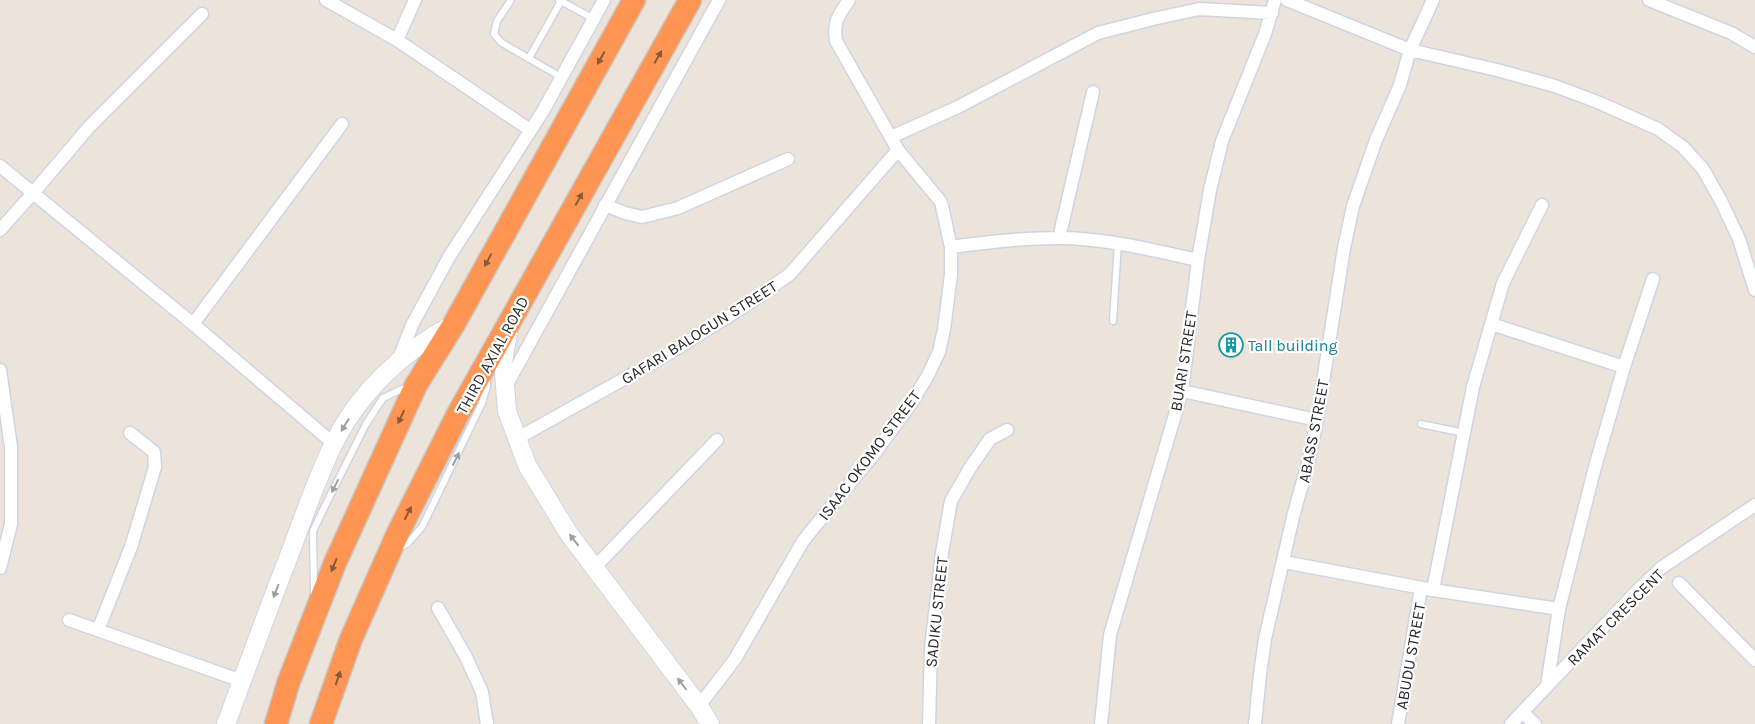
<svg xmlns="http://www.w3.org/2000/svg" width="1755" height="724" viewBox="0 0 1755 724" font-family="Karla,sans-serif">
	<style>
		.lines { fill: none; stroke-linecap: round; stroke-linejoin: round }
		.lane-casing { stroke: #cfd4e3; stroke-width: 9 }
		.street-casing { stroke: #cfd4e3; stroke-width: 15 }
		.secondary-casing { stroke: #cfd4e3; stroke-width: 20 }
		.highway-casing { stroke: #c7c7c7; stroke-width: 25 }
		.lane { stroke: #fff; stroke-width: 6 }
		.street { stroke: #fff; stroke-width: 12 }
		.secondary { stroke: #fff; stroke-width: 18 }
		.highway { stroke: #ff9552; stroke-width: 22 }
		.oneway { fill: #895a3b }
		.oneway2 { fill: #9f9f9f }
		.labels { text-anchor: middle; stroke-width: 4.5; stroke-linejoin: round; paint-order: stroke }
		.street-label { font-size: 16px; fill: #292929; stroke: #fff }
		.culture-label { font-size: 16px; fill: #0d838f; stroke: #fff; text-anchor: start }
	</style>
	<rect width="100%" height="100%" fill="#ece4da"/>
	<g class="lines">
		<!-- lane casing -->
		<g class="lane-casing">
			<path id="lane" d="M511,0L497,21L494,34L502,43L561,77
				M559,0L594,19
				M529,58L561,1
				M1113,321L1118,243
				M1421,424L1464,433
				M399,548L407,544L422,527L482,403L487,386V378
				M314,594L313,531L326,504L366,424L383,398L402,389L410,387"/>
		</g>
		<!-- street casing -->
		<g class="street-casing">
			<path id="street" d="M326,0L397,40L530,130
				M1287,0L1410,50L1497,70L1555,86L1600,103L1658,129L1683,147L1703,169L1721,201L1739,239L1755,290
				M1649,0L1731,33L1755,47
				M397,40L415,0
				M891,137L958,107L1098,33L1153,19L1199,9L1272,13
				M0,166L193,324L334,444
				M605,205L625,213L642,217L678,208L788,159
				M0,230L33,193L89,127L202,14
				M1059,238L1093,92
				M951,247C987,242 1022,238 1058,238C1105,238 1152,250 1198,260
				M193,324L342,124
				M1491,324L1624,367
				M398,361L412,325L449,257L543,111L604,0
				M0,370L11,447V524L0,568
				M505,388L719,0
				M1182,391L1317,420
				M516,439L658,360L745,306L790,274L898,150
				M1284,562L1433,590L1559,609
				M595,567L717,440
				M1679,583L1755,660
				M1433,590L1473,387L1503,283L1542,205
				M438,608L466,657L482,692L487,724
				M69,620L242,681
				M98,630L131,547L155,467L154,452L130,433
				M1547,686L1559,609L1595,467L1624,367L1653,279
				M699,706L735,659L803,541L874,454L910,405L927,377L939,352L944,329L951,275V247L941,202L898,150L836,41C833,22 838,16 849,0
				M1522,712L1535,724
				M929,724L931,648L942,553L951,501L970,468L990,439L1007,430
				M1101,724L1110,635L1182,391L1198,260L1210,190L1222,141L1265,34L1275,0
				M1255,724L1260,674L1265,639L1293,517L1309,459L1317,420L1344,248L1353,206L1376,140L1400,85L1410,50L1433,0
				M1398,724L1421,588
				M1511,724L1640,588L1661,568L1755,505"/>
		</g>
		<!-- secondary casing -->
		<g class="secondary-casing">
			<path id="secondary" d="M508,333L503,361L507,411L527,465L569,534L699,706L710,724
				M226,724C246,670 266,615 287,561C302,522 315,482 333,445C358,393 404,350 454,324"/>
		</g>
		<!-- highway casing -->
		<g class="highway-casing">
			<path id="highway" d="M276,724L289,681L335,563L416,385L454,324L634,0
				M321,724L351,639L398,533L458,414L690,0"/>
		</g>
		<!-- lane -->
		<use href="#lane" class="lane"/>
		<!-- street -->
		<use href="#street" class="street"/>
		<!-- secondary -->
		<use href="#secondary" class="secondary"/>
		<!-- highway -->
		<use href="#highway" class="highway"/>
	</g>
	<!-- one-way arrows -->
	<defs><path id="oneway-solid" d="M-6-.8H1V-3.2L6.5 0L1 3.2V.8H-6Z" transform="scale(1.25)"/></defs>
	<g class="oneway">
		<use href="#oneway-solid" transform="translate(658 57) rotate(-61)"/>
		<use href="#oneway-solid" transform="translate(601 58) rotate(119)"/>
		<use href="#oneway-solid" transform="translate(579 199) rotate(-61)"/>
		<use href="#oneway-solid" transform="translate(488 260) rotate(118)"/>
		<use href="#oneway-solid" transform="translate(401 417) rotate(115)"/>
		<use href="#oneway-solid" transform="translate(408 513) rotate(-63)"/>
		<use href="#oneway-solid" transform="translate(334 565) rotate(112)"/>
		<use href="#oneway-solid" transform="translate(338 678) rotate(-71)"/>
	</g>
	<g class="oneway2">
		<use href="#oneway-solid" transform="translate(345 425) rotate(122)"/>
		<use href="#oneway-solid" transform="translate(456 459) rotate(-64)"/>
		<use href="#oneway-solid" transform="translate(335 486) rotate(117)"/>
		<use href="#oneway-solid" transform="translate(574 540) rotate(-128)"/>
		<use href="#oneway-solid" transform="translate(276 591) rotate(111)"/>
		<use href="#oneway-solid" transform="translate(682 684) rotate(-127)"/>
	</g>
	<!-- icons -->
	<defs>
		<g id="building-ring" transform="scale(1.25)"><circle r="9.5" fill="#fff" stroke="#0f9aa8" stroke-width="1.5"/><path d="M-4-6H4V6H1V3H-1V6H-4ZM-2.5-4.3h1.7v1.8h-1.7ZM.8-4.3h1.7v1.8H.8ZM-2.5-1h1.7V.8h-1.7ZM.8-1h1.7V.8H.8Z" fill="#0f9aa8"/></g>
	</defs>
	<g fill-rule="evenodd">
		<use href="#building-ring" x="1231" y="345"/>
	</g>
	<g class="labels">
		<!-- street labels -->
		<g class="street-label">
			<text transform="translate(699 332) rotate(-32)" y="6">GAFARI BALOGUN STREET</text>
			<text transform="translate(492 355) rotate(-61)" y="6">THIRD AXIAL ROAD</text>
			<text transform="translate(1183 361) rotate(-81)" y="6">BUARI STREET</text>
			<text transform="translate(1313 431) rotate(-79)" y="6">ABASS STREET</text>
			<text transform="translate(869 455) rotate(-53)" y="6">ISAAC OKOMO STREET</text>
			<text transform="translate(936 612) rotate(-84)" y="6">SADIKU STREET</text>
			<text transform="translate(1615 617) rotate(-45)" y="6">RAMAT CRESCENT</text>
			<text transform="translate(1410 656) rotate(-80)" y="6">ABUDU STREET</text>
		</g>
		<!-- culture labels -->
		<g class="culture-label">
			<text x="1248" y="351">Tall building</text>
		</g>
	</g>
</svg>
